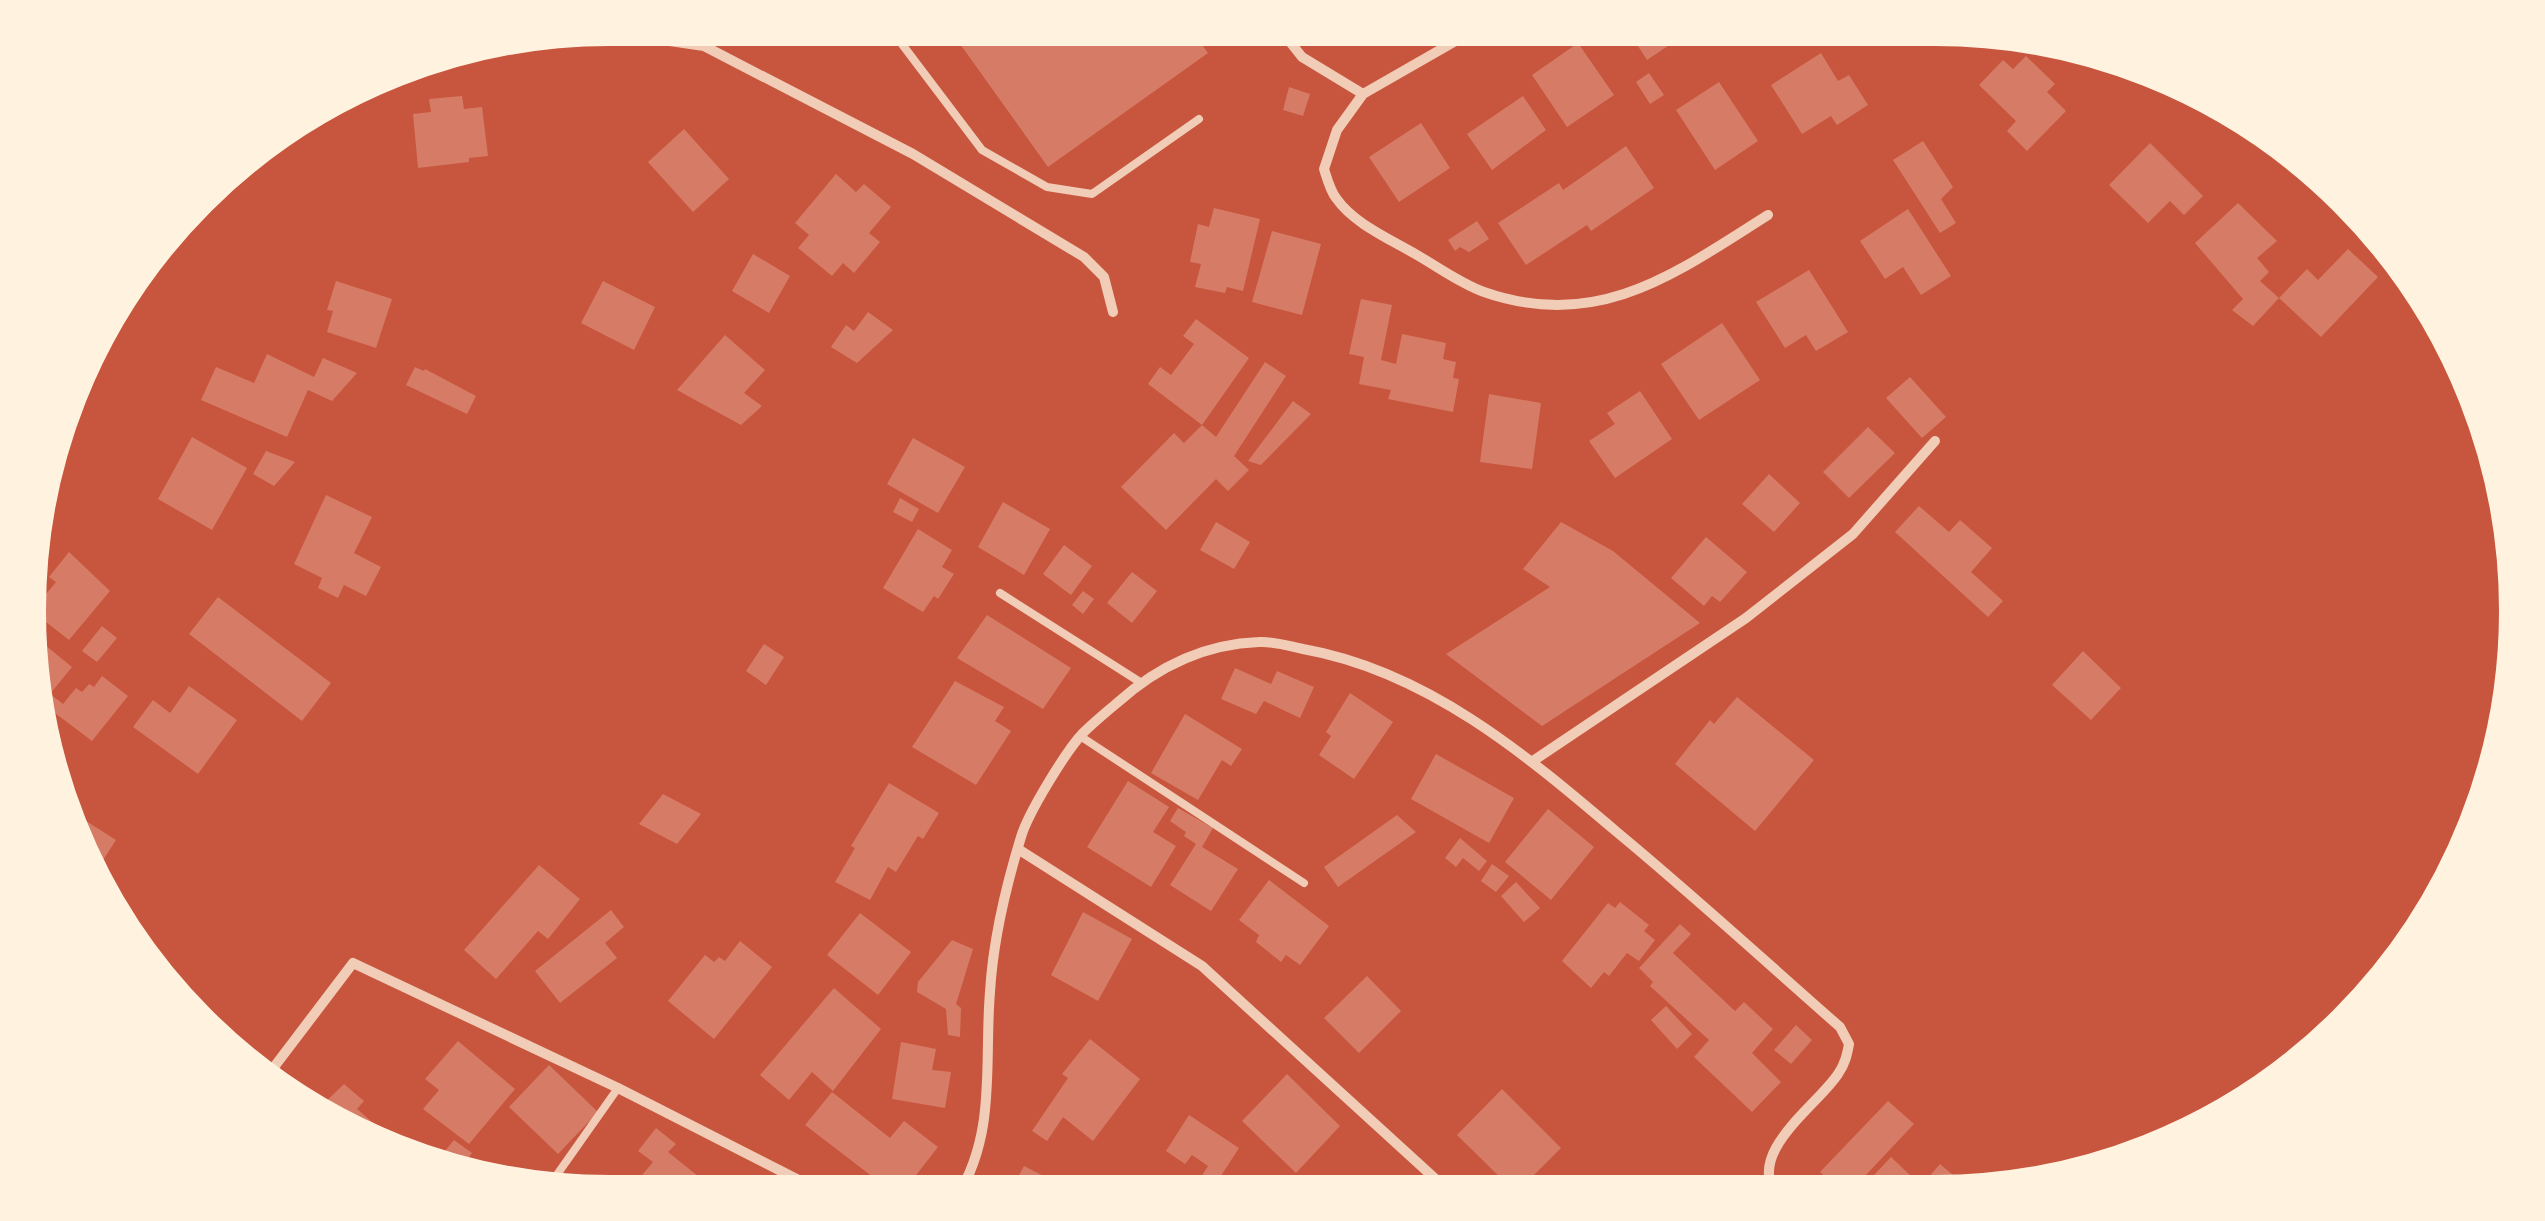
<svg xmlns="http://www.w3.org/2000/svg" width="2545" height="1221" viewBox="0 0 2545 1221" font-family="'Roboto Serif',serif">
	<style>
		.building { fill: #d67c66 }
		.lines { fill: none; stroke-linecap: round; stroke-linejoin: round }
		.service { stroke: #f1ccb7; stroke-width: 8 }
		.minor { stroke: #f1ccb7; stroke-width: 10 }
		.rim { fill: none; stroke: #fff3e0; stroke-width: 12 }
	</style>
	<rect width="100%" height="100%" fill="#c8553d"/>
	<!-- building -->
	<path class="building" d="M945,23H1186L1208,53L1048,167Z
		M1623,23H1693L1696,27L1647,60Z
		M1578,43L1614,95L1567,127L1532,75Z
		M1821,53L1838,81L1849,75L1868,105L1837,125L1831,116L1802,134L1771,85Z
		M2026,56L2055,84L2047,92L2066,111L2027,151L2007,131L2016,121L1979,85L2003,60L2013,69Z
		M1649,73L1664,95L1650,104L1636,82Z
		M1719,82L1758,141L1715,170L1676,110Z
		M1289,87L1310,94L1303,116L1283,110Z
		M462,96L464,109L482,107L488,156L469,158V162L418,168L413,114L431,112L429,99Z
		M1523,96L1546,130L1492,170L1467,134Z
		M1421,123L1450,168L1399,202L1369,157Z
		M684,129L729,179L693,212L648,162Z
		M1923,141L1953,187L1941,199L1956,223L1940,233L1893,160Z
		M2150,143L2203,196L2184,215L2170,201L2148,223L2109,185Z
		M1626,146L1654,188L1591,231L1587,225L1526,265L1498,223L1559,183L1563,190Z
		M836,174L856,192L864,184L891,207L869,233L880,242L854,273L843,263L832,276L798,248L809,235L795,223Z
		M2238,203L2277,241L2257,258L2269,272L2260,281L2279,298L2253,326L2232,310L2243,299L2195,243Z
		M1214,208L1260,219L1243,291L1227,287L1225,293L1195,287L1201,264L1190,262L1198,224L1209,227Z
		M1908,209L1951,276L1921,295L1903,267L1885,279L1860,241Z
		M1477,221L1489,239L1469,252L1460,247L1455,251L1448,240Z
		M1272,231L1321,244L1302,315L1252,302Z
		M2348,249L2378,277L2321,337L2279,298L2307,269L2318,280Z
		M753,254L790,276L769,313L732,291Z
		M1809,270L1848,332L1816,351L1806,335L1785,348L1756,302Z
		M336,281L392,299L376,348L327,332L333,311L327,310Z
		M603,281L655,307L634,350L581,323Z
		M1361,299L1392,305L1381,360L1396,364L1402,334L1446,343L1443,359L1456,362L1453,378L1459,379L1453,412L1388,399L1391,390L1359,384L1364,357L1349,354Z
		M868,312L893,330L857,363L831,347L846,325L854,331Z
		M1196,319L1249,358L1202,425L1148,384L1160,367L1171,375L1194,344L1183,336Z
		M1722,323L1760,380L1699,420L1661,364Z
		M725,335L765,370L744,393L762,406L741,425L677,390Z
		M267,354L314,377L323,358L357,373L332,401L308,390L287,437L201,400L216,367L254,383Z
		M1265,362L1286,376L1234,456L1249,470L1228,491L1216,479L1166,530L1121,487L1174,433L1184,443L1202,425L1216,437Z
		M415,367L424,371L425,369L476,396L467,414L406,385Z
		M1910,377L1946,417L1922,438L1886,398Z
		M1640,391L1672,439L1615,478L1589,441L1615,424L1607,413Z
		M1489,394L1541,403L1532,469L1480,462Z
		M1293,401L1311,414L1261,465L1248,461Z
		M1868,427L1895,453L1849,498L1823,472Z
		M192,437L247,468L212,530L158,499Z
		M913,438L965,467L938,513L887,484Z
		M266,451L295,462L274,486L253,474Z
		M1769,474L1800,503L1774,532L1742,504Z
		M326,495L372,517L354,553L381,567L366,596L344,585L338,598L318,588L322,578L294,564Z
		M900,498L919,509L912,522L893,512Z
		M1003,502L1050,529L1024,575L978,547Z
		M1919,506L1949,532L1960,520L1992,548L1971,572L2003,601L1988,617L1895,532Z
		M1216,522L1250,542L1234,569L1200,550Z
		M1561,522L1613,551L1700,623L1542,726L1446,654L1550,587L1523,569Z
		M918,529L952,550L942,567L954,574L938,599L934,596L923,612L883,588Z
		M1706,537L1747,572L1720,602L1712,596L1704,606L1671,578Z
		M1064,545L1092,566L1071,595L1043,574Z
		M69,552L110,591L69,640L32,611L56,582L49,577Z
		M1132,572L1157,591L1132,623L1107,603Z
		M1083,591L1094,599L1083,614L1072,605Z
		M218,597L331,683L302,721L189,634Z
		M987,615L1071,668L1043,709L957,658Z
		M102,626L117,638L97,662L82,651Z
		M29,632L72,667L50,694L63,704L76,688L82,692L89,684L94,687L102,676L128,696L92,741L55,713L41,730L27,687Z
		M764,644L784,657L766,685L746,671Z
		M2083,651L2121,688L2091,720L2052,685Z
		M1235,668L1271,684L1277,671L1314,687L1300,718L1264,701L1256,714L1221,699Z
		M955,681L1004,707L995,721L1011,731L976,785L912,747Z
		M189,686L237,720L198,774L133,727L153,700L170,713Z
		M1350,693L1393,722L1354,779L1319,755L1331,736L1326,732Z
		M1737,697L1814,760L1755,831L1675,764L1710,720L1714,724Z
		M1185,714L1242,749L1231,766L1222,760L1198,800L1151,773Z
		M1436,754L1514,798L1489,843L1411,799Z
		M1128,781L1169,807L1153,832L1176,846L1151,887L1087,847Z
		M889,783L939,813L923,839L918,836L896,872L888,867L870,900L835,882L855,848L851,846Z
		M663,794L701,814L677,844L639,824Z
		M64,807L116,840L94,874L111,885L103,898L83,871Z
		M1178,808L1213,828L1202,847L1238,869L1211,911L1170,885L1196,844L1184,836L1186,832L1170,821Z
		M1548,809L1594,847L1551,900L1505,862Z
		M1397,815L1416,832L1338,887L1324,867Z
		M1460,838L1487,861L1479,871L1463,858L1456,867L1445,858Z
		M1492,864L1509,876L1496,892L1481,881Z
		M539,865L580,899L548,939L538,931L496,979L464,950Z
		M1269,880L1329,926L1300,965L1286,955L1281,962L1256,942L1259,935L1239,920Z
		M1516,882L1540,908L1524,922L1501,896Z
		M1620,902L1649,925L1644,931L1655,940L1639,961L1627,953L1609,976L1604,972L1591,988L1562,961L1608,903L1615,908Z
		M611,910L624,927L605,943L617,958L560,1003L535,971Z
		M1083,912L1132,939L1098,1001L1051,975Z
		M860,913L911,952L878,995L827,955Z
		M1680,924L1691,934L1673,953L1735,1011L1744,1002L1773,1029L1752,1053L1781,1082L1752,1112L1694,1057L1709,1040L1650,986L1653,982L1639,968Z
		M952,940L973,949L956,1004L961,1008L960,1037L948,1035L946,1009L917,992L918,982Z
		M740,941L772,967L714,1039L668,1001L705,955L714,962L719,957L725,961Z
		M1367,976L1401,1011L1359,1053L1324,1018Z
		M834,988L881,1029L833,1091L812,1072L789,1100L760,1075Z
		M1666,1006L1692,1034L1677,1049L1651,1020Z
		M1796,1025L1812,1040L1791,1064L1774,1050Z
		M1090,1039L1140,1079L1093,1141L1063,1117L1047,1141L1032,1131L1068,1078L1062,1074Z
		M458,1041L515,1089L469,1144L423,1109L439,1090L425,1079Z
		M901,1042L936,1049L932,1070L951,1072L945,1108L892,1099Z
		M549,1065L598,1112L558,1154L509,1107Z
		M1287,1074L1340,1126L1296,1173L1242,1121Z
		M344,1084L364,1101L357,1109L393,1140L383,1152L318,1109Z
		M1502,1089L1561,1148L1516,1193L1457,1135Z
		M832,1092L890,1138L904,1121L938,1147L899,1197L805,1125Z
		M1888,1101L1914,1124L1848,1194H1843L1820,1172Z
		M1189,1115L1239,1148L1208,1196L1191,1193L1208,1166L1192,1155L1185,1164L1166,1151Z
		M656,1128L676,1144L668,1152L708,1184L698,1198H623L653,1162L638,1151Z
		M454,1140L472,1153L460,1169L435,1163Z
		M1891,1157L1912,1177L1896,1194H1862L1859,1191Z
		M1940,1164L1967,1187L1974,1180L1989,1193L1914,1194Z
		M1024,1166L1061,1185L1060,1189L1073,1197H1017L1018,1194L1011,1190Z"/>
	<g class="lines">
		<!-- service -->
		<path class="service" d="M886,23L982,150L1047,187L1092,194L1199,119
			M617,32L635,23
			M1000,593L1140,682
			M1080,736L1304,883
			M549,1186L618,1088"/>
		<!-- minor -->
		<path class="minor" d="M1275,23L1302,57L1363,94
			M1487,23L1363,94L1337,130L1324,169C1327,178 1330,190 1336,198C1354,224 1390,239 1417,255C1438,267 1461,284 1484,292C1599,332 1676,273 1768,215
			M418,55L615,33L704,46L913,154L1084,257L1104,277L1113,312
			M2255,133L2332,183
			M1533,761L1746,618L1853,534L1935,441
			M1018,849L1202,966L1453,1195
			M268,1075L353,963L618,1088L834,1198
			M957,1197C997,1132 984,1064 990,992C993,940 1006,886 1021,837C1028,813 1066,751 1083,733C1093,723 1105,713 1117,703C1157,667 1204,644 1259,642C1273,641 1289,646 1303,649C1427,671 1525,754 1618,833C1694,896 1766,962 1840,1027L1849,1044C1847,1055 1845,1064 1838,1074C1818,1105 1746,1152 1776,1194"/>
	</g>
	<!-- crop -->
	<path d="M0 0H2545V1221H0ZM610 40H1935A570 570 0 0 1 2505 610V611A570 570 0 0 1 1935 1181H610A570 570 0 0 1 40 611V610A570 570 0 0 1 610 40Z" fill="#fff3e0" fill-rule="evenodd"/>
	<path class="rim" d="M610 40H1935A570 570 0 0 1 2505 610V611A570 570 0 0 1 1935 1181H610A570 570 0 0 1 40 611V610A570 570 0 0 1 610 40Z"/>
</svg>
